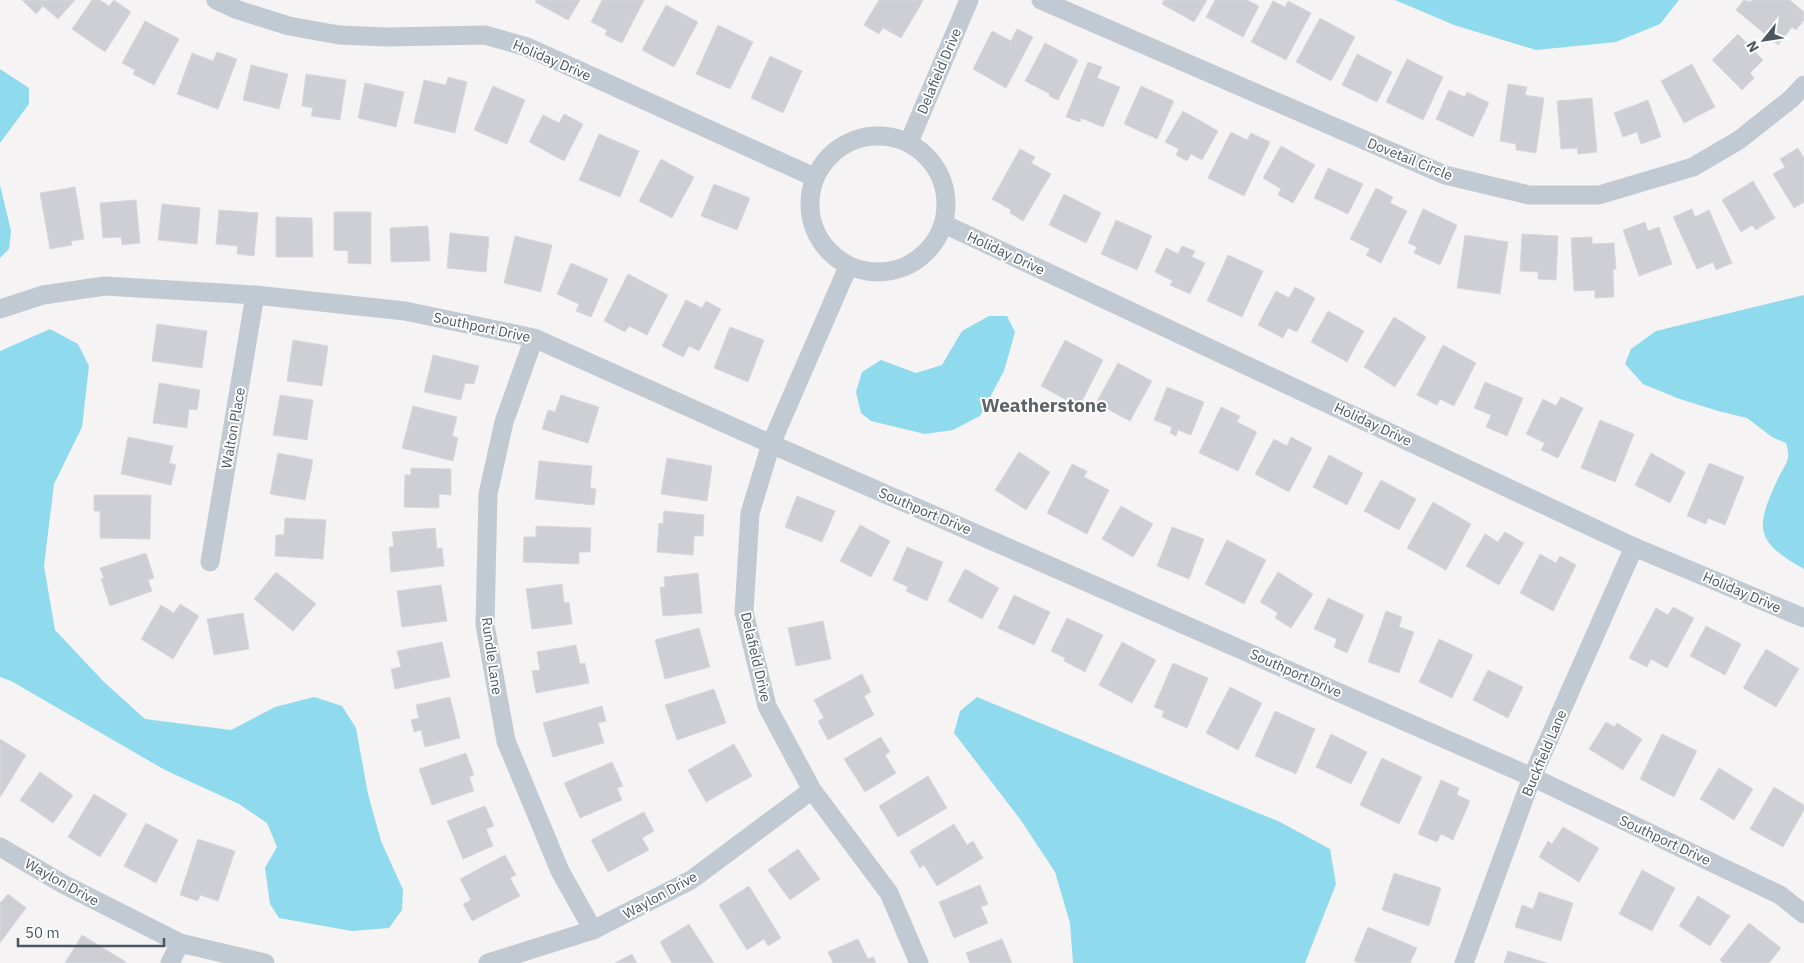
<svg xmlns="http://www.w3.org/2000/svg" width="1804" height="963" viewBox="0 0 1804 963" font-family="'IBM Plex Sans',sans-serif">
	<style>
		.water { fill: #90daee }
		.building { fill: #cdcfd5; stroke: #d7d9de }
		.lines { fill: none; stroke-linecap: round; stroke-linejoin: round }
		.street { stroke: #c1cad2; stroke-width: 19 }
		.labels { text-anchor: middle; stroke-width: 4; stroke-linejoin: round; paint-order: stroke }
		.street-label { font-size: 14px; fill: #4a5661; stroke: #fff }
		.district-label { font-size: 19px; font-weight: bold; fill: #5f6368; stroke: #fff }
	</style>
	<rect width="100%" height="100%" fill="#f5f3f3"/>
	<!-- water -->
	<path class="water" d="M1395,0H1679L1660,24L1616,42L1536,50L1454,25Z
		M0,69L29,88V104L0,143Z
		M0,185L11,231L9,249L0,258Z
		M1804,295V569C1759,543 1753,532 1776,483C1779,475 1786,466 1788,458C1789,454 1787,447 1786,443L1772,437L1747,418L1718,411L1677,398L1643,384L1625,364L1631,349L1656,331Z
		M989,316H1007L1015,332L1004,371L980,416L953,430L925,434L871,421L861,413L856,392L862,372L881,360L916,373L942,365L962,331Z
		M50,329L78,344L89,366L82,427L54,484L44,566L55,630L104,682L145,719L231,730L275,707L314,697L342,706L356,728L368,794L381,841L403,890L402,910L389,928L352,931L279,918L270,904L265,868L277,847L267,823L239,804L165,770L11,681L0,677V351Z
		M977,697L1280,822L1330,849L1336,884L1305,963H1073L1070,923L1055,872L1020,819L954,733L960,711Z"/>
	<!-- building -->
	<path class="building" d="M22,0H75L58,19L43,6L36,14Z
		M92,0H100L109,6L114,0L131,12L105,52L72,29Z
		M536,0H580L568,20L535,2Z
		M602,0H644L622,43L605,35L607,30L591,22Z
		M879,0H922L923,1L901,38L883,28L879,34L864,25Z
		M1164,0H1207L1194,22L1162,4Z
		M1215,0H1247L1259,6L1243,37L1206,17Z
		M1744,0L1751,2L1752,0H1790L1804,12V20L1796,30L1792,27L1778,45L1736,10Z
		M1273,1L1285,7L1288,1L1311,13L1286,60L1251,42Z
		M666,5L698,22L674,67L642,50Z
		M1320,18L1355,37L1331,81L1296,62Z
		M145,21L179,39L154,85L133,74L135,70L122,63Z
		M718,25L753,42L730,89L696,74Z
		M1017,29L1033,37L1006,88L973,69L992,31L1011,41Z
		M1738,34L1763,60L1750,73L1754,78L1742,90L1712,60Z
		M1045,43L1078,60L1058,100L1049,96L1050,94L1025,81Z
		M217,52L237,59L218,109L177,94L192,53L213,61Z
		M1357,54L1392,72L1377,102L1342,85Z
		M770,56L802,71L783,113L751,98Z
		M1407,59L1443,77L1423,120L1386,102Z
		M1088,62L1102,67L1097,78L1120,87L1103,127L1081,118L1080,122L1066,117Z
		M1692,64L1715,107L1684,123L1661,81Z
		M251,65L288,74L279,109L243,100Z
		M306,74L346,80L340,120L311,116L313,108L302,106Z
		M448,77L467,82L455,133L414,123L424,80L446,85Z
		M365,83L404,92L396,127L358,118Z
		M1508,84L1527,87L1525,95L1544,98L1536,153L1516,150V144L1500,141Z
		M493,86L525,100L507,144L474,130Z
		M1141,86L1174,101L1157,139L1124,124Z
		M1449,90L1465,97L1467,92L1489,103L1473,137L1436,119Z
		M1592,98L1597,152L1578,154L1577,148L1561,149L1557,101Z
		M1648,100L1661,137L1641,144L1637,132L1623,137L1614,113Z
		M1183,111L1218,131L1202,160L1191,154L1187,161L1176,155L1179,149L1165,142Z
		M564,114L583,124L564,161L529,142L543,115L559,123Z
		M1231,132L1247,140L1251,133L1270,142L1244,196L1208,178Z
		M599,134L639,151L620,197L579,180Z
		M1281,146L1315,165L1293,203L1278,195L1281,189L1263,178Z
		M1798,148L1804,158V202L1794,208L1773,174L1785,167L1780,159Z
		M1020,149L1035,157L1031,163L1051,174L1023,221L1010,213L1011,210L992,199Z
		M661,159L694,177L672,218L639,201Z
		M1328,168L1363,184L1348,214L1314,198Z
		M1753,181L1775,218L1756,230L1752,225L1741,232L1722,200Z
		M714,184L750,198L737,230L701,216Z
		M75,187L84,239L71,241L72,245L50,249L40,193Z
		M1376,188L1393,197L1390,203L1407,211L1381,263L1366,255L1370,249L1350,239Z
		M1064,194L1101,213L1086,243L1049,225Z
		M136,200L140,243L122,245L121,237L103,238L100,203Z
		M162,204L200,208L197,244L158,240Z
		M1423,209L1457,225L1440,265L1414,253L1417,247L1408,243Z
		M1692,209L1695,217L1709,210L1732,263L1716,270L1713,262L1697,269L1673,217Z
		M219,210L258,213L254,256L237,254L238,246L216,244Z
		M334,212H371V264L348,263V251L334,250Z
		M276,217L312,218L313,257H276Z
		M1116,220L1152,236L1137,270L1101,254Z
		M1645,222L1648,231L1659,227L1672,264L1639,276L1623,230Z
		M428,226L430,261L391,262L390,228Z
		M450,233L489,237L486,272L447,268Z
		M1522,234L1558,236L1556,280L1538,279V272L1520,271Z
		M1465,235L1508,242L1500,294L1457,288Z
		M515,236L552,245L541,292L504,283Z
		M1592,237V244L1614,243L1616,269L1613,270L1614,297L1595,298V290L1574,291L1571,238Z
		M1182,246L1195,251L1192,257L1205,263L1190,294L1170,285L1173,281L1155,272L1166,248L1178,254Z
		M1228,255L1263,271L1242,317L1207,301Z
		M571,263L608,279L591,317L576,311L579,304L557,294Z
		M628,274L668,295L647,335L629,326L625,332L604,321Z
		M1295,287L1315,298L1297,332L1288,328L1283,338L1258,325L1276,291L1289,298Z
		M686,300L702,308L706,301L721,309L699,351L689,346L683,357L662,346Z
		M1328,311L1364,331L1347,362L1311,342Z
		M1394,317L1426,337L1395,387L1364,367Z
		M157,324L207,331L202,368L152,361Z
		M730,327L764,340L748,382L714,368Z
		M293,340L328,346L322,386L287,381Z
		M1065,340L1103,360L1079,407L1041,386Z
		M1443,345L1476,363L1454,406L1440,399L1437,405L1417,395Z
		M433,355L479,366L474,384L465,383L461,400L424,392Z
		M1118,363L1152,381L1130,421L1096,403Z
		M1485,382L1523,398L1507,436L1486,427L1491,415L1474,408Z
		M159,383L200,390L197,410L189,409L187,428L153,423Z
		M1167,387L1204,402L1191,435L1178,430L1176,436L1170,433L1172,427L1154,420Z
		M280,395L313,400L307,440L273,435Z
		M561,395L599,407L588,443L542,429L548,410L555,412Z
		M1561,397L1583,408L1558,458L1541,450L1545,443L1526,434L1543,399L1556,406Z
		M413,406L457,417L452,436L458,438L453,461L402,448Z
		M1221,407L1240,416L1237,422L1257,432L1238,471L1199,453Z
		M1600,420L1634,434L1615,482L1581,468Z
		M128,437L173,446L169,463L176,465L171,485L121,474Z
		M1291,437L1312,448L1289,492L1255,474L1274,439L1287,446Z
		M1019,452L1050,472L1026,510L995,490Z
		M278,453L313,460L305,500L270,494Z
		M1651,453L1685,472L1670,503L1635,485Z
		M1329,455L1363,473L1347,505L1313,487Z
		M667,458L712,466L707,501L661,494Z
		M539,461L592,466L590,488L596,489L594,505L535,499Z
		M1709,463L1744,477L1725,525L1708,518L1706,524L1687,516Z
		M1072,464L1087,471L1084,477L1109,490L1087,534L1047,513Z
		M411,468L451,469V495L439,494V508L404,507L405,475H411Z
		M1381,480L1416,499L1399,530L1364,511Z
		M94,495H151L150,539L100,538V511H94Z
		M797,496L835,511L822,542L785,527Z
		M1433,502L1471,524L1446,570L1407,548Z
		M1121,506L1153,524L1133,557L1102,539Z
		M664,511L704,515L703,536H694L693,555L657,552L659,523L663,524Z
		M285,518L326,520L323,559L275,556L276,535H284Z
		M860,525L890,541L871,577L840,561Z
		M536,526L591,528L590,552H579V564L523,562L524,537H536Z
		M1172,527L1204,539L1189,579L1157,566Z
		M435,528L437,549L442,548L444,566L391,572L389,547L394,546L392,532Z
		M1505,532L1524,543L1499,585L1466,566L1485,534L1498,542Z
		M1227,540L1266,560L1244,604L1205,584Z
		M907,547L943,562L927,601L906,591L908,587L893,580Z
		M146,553L154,578L148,580L152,591L110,606L101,579L104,578L100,568Z
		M1540,554L1556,563L1560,556L1576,565L1553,611L1520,593Z
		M965,569L999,588L982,619L948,601Z
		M276,572L316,604L293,631L254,599Z
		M1278,572L1313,594L1291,628L1275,618L1278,613L1260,602Z
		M698,573L702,613L663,616L660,587H665L664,577Z
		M562,584L564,603L569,602L572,624L532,629L526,589Z
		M441,585L447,621L402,627L397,591Z
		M1014,595L1050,612L1034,645L998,628Z
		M1328,598L1364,615L1347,653L1334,647L1337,639L1314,629Z
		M180,604L199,616L173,659L141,639L161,605L174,613Z
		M1673,607L1694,618L1667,668L1651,659L1647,667L1629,658L1656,608L1668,615Z
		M1386,611L1402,617L1399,627L1414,632L1399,673L1368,662Z
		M243,613L249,649L214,655L207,619Z
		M1067,618L1103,635L1085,672L1064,661L1065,658L1051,651Z
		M823,621L831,659L796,666L788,628Z
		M1706,626L1741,644L1725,675L1690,656Z
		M699,628L710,667L665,679L655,640Z
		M1439,639L1473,655L1452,698L1419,682Z
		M442,642L450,677L395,689L391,669L401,667L397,651Z
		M1122,642L1156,660L1132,703L1099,685Z
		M576,645L580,664L585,663L589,683L536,693L532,671L540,670L537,652Z
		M1766,649L1799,669L1776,707L1743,688Z
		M1173,663L1208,678L1187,728L1162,717L1164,711L1154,707Z
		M1488,670L1523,687L1508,718L1473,700Z
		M862,674L871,692L864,696L874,715L828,740L818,721L824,718L814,700Z
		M1230,687L1262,703L1238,750L1206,733Z
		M714,689L726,723L677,740L665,705Z
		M450,697L460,738L425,747L421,730L414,732L411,720L419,718L416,705Z
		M602,706L606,721L598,723L604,743L553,757L543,723Z
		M1275,711L1315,729L1296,774L1255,756Z
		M1606,722L1614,727L1617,723L1642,739L1623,770L1589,749Z
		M1331,734L1367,752L1351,784L1316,767Z
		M1662,734L1697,751L1674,797L1640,779Z
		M881,737L890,752L885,755L896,773L865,792L844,759Z
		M0,739L26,755L1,796H0Z
		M734,744L752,776L706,802L688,770Z
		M466,753L474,775L469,777L474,791L432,805L419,769Z
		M1382,758L1422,777L1399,824L1360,805Z
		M612,762L623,786L617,788L622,800L580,818L564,783Z
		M1719,768L1753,789L1734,820L1700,799Z
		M40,772L73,795L53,823L20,800Z
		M928,776L947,808L898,837L879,806Z
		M1441,780L1459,788L1457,795L1470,801L1453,840L1441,834L1437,842L1418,834Z
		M1774,787L1804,805V810L1783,847L1750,829Z
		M94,794L127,814L100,857L68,837Z
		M485,806L494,826L486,829L493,846L463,859L447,821Z
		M644,812L654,831L642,838L649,850L608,872L591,840Z
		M146,823L178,840L156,883L124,866Z
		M954,824L967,845L973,841L983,858L937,886L924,865L920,868L910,851Z
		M1563,827L1599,848L1579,882L1539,857L1548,841L1552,844Z
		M198,839L235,851L218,901L200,895L198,901L180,895Z
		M798,849L820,879L790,900L768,870Z
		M505,855L516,875L510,878L520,896L472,921L463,904L471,900L460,879Z
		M1642,870L1675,888L1652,931L1619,914Z
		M1394,873L1441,888L1429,926L1382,910Z
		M980,885L988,904L981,907L988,923L954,938L939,902Z
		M749,886L781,938L768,946L764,939L747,950L719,905Z
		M1539,892L1573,903L1561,941L1515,927L1522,905L1533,909Z
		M8,894L26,908L0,943V902H1Z
		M1698,896L1730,916L1710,946L1679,926Z
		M1749,923L1781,948L1769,963H1723L1720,960Z
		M689,924L714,963H672L660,942Z
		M1368,927L1417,948L1410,962L1412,963H1359L1354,961Z
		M82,935L126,962V963H65Z
		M858,939L868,959L873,957L876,963H833L828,952Z
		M1002,939L1012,963H970L966,953Z
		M1508,951L1547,963H1504Z
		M632,954L637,963H615Z"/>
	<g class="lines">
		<!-- street -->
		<path class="street" d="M216,0L238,10L289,26L339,35L387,37L485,35L527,47L814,177
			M1041,0L1445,175L1529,195H1599L1693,167L1739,140L1791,99L1804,85
			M810 204a68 68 0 1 1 136 0a68 68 0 1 1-136 0Z
			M909,142L969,0
			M944,224L1634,547L1804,618
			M848,267L771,444L750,513L744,612L767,706L812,790L889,893L919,963
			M0,309L43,295L105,286L255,295L405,311L534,338L771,444L1532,777L1780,895L1804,914
			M534,338L504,422L488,494L485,625L506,741L560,871L593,930
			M210,562L255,295
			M0,847L63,884L180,943L265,963
			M170,963L180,943
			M488,963L593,930L691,880L812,790
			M1464,963L1532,777L1634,547"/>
	</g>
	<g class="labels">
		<!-- street labels -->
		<g class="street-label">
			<text transform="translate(552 60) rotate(23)" y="5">Holiday Drive</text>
			<text transform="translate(939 71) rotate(-67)" y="5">Delafield Drive</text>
			<text transform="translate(1410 159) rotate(22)" y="5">Dovetail Circle</text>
			<text transform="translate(1006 253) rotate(25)" y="5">Holiday Drive</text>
			<text transform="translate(482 327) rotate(12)" y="5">Southport Drive</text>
			<text transform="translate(1373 424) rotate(25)" y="5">Holiday Drive</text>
			<text transform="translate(233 428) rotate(-80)" y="5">Walton Place</text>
			<text transform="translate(925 511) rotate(23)" y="5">Southport Drive</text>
			<text transform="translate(1742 592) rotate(23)" y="5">Holiday Drive</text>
			<text transform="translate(492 656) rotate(82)" y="5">Rundle Lane</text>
			<text transform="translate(756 657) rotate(77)" y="5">Delafield Drive</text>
			<text transform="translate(1296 673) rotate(24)" y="5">Southport Drive</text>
			<text transform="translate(1544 753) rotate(-67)" y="5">Buckfield Lane</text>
			<text transform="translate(1665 840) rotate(25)" y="5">Southport Drive</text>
			<text transform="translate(62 882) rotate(29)" y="5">Waylon Drive</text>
			<text transform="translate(660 895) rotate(-29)" y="5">Waylon Drive</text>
		</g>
		<!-- district labels -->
		<g class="district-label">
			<text x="1044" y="412">Weatherstone</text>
		</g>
	</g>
	<!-- north arrow -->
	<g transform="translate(1764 40) rotate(240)" stroke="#ffffff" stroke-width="4" paint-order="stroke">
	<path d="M0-4L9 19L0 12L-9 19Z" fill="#4a5661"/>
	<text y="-8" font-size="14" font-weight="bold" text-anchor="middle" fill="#4a5661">N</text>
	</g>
	<!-- scale -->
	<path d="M18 938v8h146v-8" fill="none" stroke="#4a5661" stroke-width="2.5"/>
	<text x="25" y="938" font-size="15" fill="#4a5661" stroke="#ffffff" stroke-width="4" paint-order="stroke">50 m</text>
</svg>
